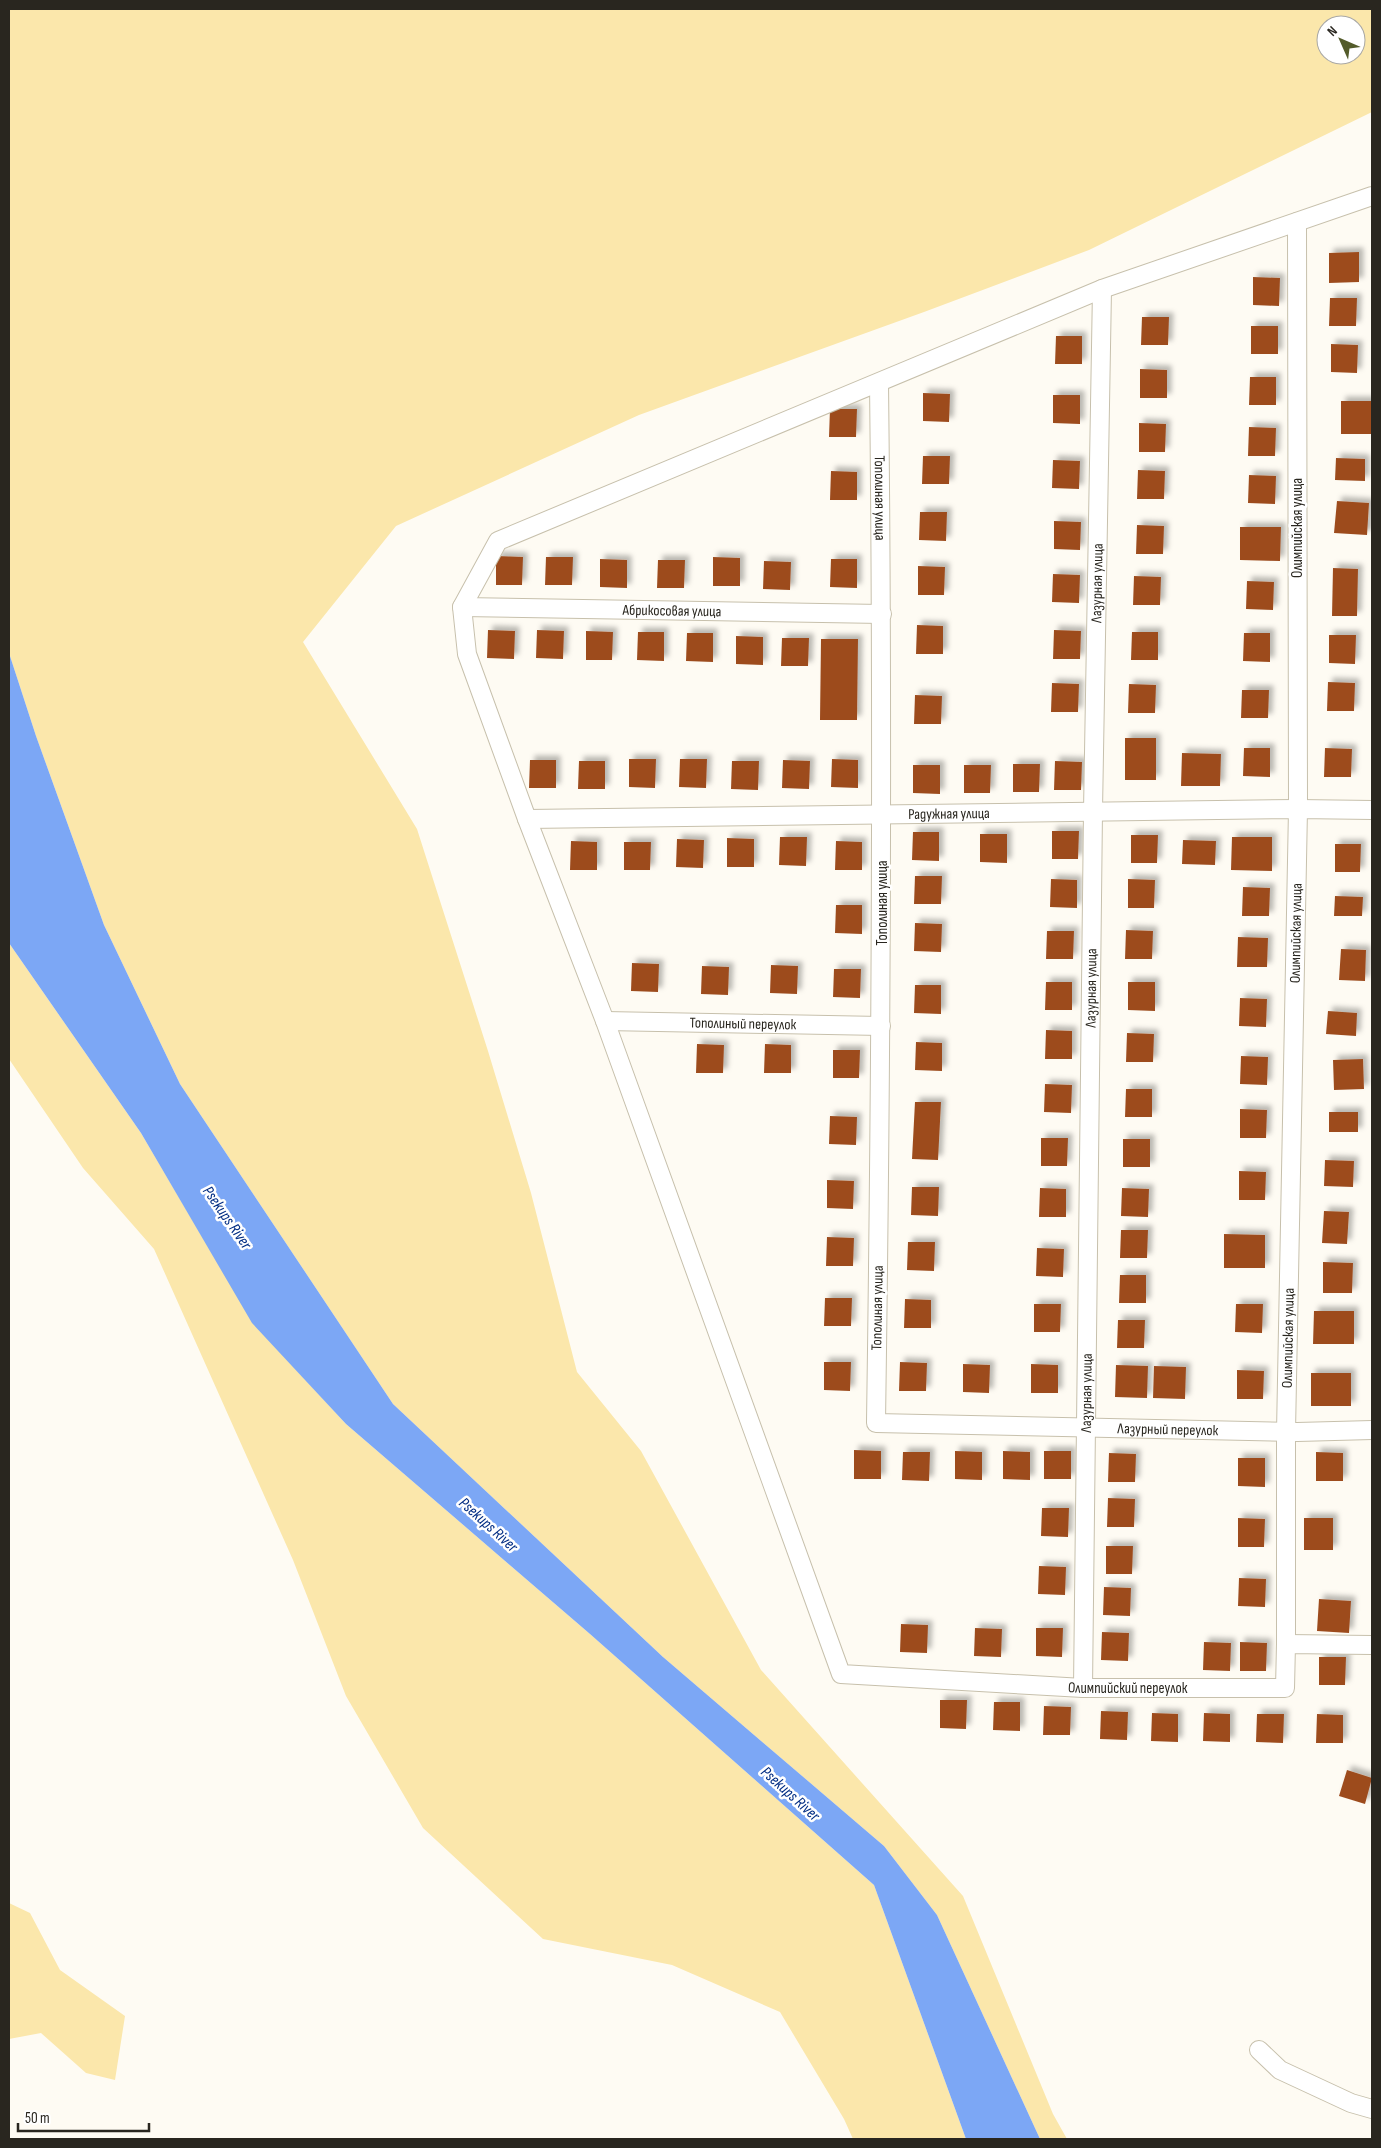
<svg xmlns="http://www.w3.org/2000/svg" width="1381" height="2148" viewBox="0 0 1381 2148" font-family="'Sofia Sans Condensed',sans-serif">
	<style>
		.green { fill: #fbe7ab; fill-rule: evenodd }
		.water { fill: #7ca7f5 }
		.building { fill: #9d4c1e; filter: url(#shadow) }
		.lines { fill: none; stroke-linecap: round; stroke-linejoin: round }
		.minor-casing { stroke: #c7c0ac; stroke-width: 20 }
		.minor { stroke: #fff; stroke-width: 18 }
		.labels { text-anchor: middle; stroke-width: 5; stroke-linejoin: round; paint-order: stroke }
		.street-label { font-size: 15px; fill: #29261f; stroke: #fff }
		.water-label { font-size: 16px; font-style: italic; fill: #002c83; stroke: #fff }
	</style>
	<defs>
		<filter id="shadow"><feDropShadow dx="4.5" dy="-4.5" stdDeviation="2.5" flood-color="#0004"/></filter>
	</defs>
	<rect width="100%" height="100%" fill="#fefbf3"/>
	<!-- green -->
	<path class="green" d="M9,9H1372V112L1089,250L924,312L639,415L396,526L303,642L417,829L488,1051L531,1193L577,1372L641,1451L761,1670L963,1896L1053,2114L1067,2139H1040L937,1915L884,1846L663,1657L393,1404L180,1084L104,925L36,736L9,653ZM1326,25H1356V55H1326Z
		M9,943L141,1133L253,1323L346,1424L590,1634L874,1885L966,2139H853L844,2119L780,2012L672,1965L543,1939L423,1828L346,1696L293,1560L154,1249L83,1168L9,1059Z
		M9,1903L30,1913L60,1970L125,2016L115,2080L86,2073L41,2033L9,2039Z"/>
	<!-- water -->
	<path class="water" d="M9,653L36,736L104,925L180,1084L393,1404L663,1657L884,1846L937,1915L1040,2139H966L874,1885L590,1634L346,1424L252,1323L141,1133L9,943Z"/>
	<!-- building -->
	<path class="building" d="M1359,252V282L1329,283V253Z
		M1253,277L1280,278L1279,306L1253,305Z
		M1330,298H1357L1356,326H1329Z
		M1142,317H1169L1168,345H1141Z
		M1251,326H1278V354H1251Z
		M1056,336H1082V364H1055Z
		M1331,344L1358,345L1357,373L1331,372Z
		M1140,369L1167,370V398H1140Z
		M1250,377H1276V405H1249Z
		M923,393L950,394L949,422L923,421Z
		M1053,395H1080V424L1053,423Z
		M1341,401H1372V434H1341Z
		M830,409H857L856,437H829Z
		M1139,423L1166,424L1165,452H1139Z
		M1249,427L1276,428L1275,456H1248Z
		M923,456H950L949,484H922Z
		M1336,458L1365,459V481L1335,480Z
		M1053,460L1080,461L1079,489L1052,488Z
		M1138,470L1165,471L1164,499H1137Z
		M831,471L857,472V500H830Z
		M1249,475L1276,476L1275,504L1248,503Z
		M1337,501L1369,503L1367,535L1334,533Z
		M920,512H947L946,541L919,540Z
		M1054,521L1081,522L1080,550L1054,549Z
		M1137,525L1164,526L1163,554H1136Z
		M1240,527H1281L1280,561L1240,560Z
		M496,556L523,557L522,585H496Z
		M546,557H573L572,585H545Z
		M713,557L740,558V586H713Z
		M600,559L627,560V588L600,587Z
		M831,559H857V588L830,587Z
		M658,560H685L684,588H657Z
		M764,561L791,562L790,590L763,589Z
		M918,566L945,567L944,595H918Z
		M1333,568L1358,569L1357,616H1332Z
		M1053,574L1080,575L1079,603L1052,602Z
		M1134,576L1161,577L1160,605H1133Z
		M1247,581L1274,582L1273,610L1246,609Z
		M917,625L943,626V654H916Z
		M488,630L515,631L514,659L487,658Z
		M537,630L564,631L563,659L536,658Z
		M1054,630L1081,631L1080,659H1053Z
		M586,631L613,632L612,660H586Z
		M638,632H664V661L637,660Z
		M1132,632H1158V660H1131Z
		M687,633H713V662L686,661Z
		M1244,633H1270V662L1243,661Z
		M1329,635H1356L1355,664L1329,663Z
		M736,636L763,637V665L736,664Z
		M782,638H809L808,666H781Z
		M821,639H858L857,720H820Z
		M1328,682L1355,683L1354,711H1327Z
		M1052,683L1079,684L1078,712H1051Z
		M1129,684L1156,685L1155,713H1128Z
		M1242,690H1269L1268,718H1241Z
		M915,695L942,696L941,724H914Z
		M1125,738H1156V780H1125Z
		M1244,748H1270V777L1243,776Z
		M1325,748L1352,749L1351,777H1324Z
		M1182,753L1221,754L1220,786H1181Z
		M629,759H656L655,788L629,787Z
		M680,759H707L706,788L679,787Z
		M832,759L858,760V788L831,787Z
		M530,760H556V788H529Z
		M783,760L810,761L809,789L782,788Z
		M579,761H605V789H578Z
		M732,761H759L758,790L731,789Z
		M1055,761L1082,762L1081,790H1054Z
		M1013,764H1040L1039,792H1013Z
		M913,765H940V794L913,793Z
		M964,765H991L990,793H964Z
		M1052,831H1079L1078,859H1052Z
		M913,832H939V861L912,860Z
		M980,834H1007V863L980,862Z
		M1131,835H1158L1157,863H1131Z
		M780,837H807L806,866L779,865Z
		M1232,837H1272V871L1231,870Z
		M727,838L754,839V867H727Z
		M677,839L704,840L703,868L676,867Z
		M1183,840L1216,841L1215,865L1182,864Z
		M571,841L597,842V870H570Z
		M836,841L862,842V870H835Z
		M624,842H651L650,870H624Z
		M1335,844H1361L1360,872H1335Z
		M915,876H942L941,904H914Z
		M1051,879L1077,880V908L1050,907Z
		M1128,879L1155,880L1154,908H1128Z
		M1243,887L1270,888L1269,916H1242Z
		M1335,896L1363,897L1362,916H1334Z
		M836,905H862V934L835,933Z
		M915,923L942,924L941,952L914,951Z
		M1126,930L1153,931L1152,959H1125Z
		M1047,931H1074L1073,959H1046Z
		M1238,937L1268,938L1267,967H1237Z
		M1341,949L1366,950L1365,981L1339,980Z
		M632,963L659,964L658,992L631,991Z
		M771,965L798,966L797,994L770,993Z
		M702,966L729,967L728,995L701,994Z
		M834,969H861L860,998L833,997Z
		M1046,982H1072V1010H1045Z
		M1128,982H1155V1011L1128,1010Z
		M915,985H941V1014L914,1013Z
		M1240,998L1267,999L1266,1027L1239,1026Z
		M1328,1011L1357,1013L1356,1036L1326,1034Z
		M1046,1030L1072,1031V1059H1045Z
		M1127,1033L1154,1034L1153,1062H1126Z
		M916,1042L942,1043V1071L915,1070Z
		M697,1044L724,1045L723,1073H696Z
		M765,1044L791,1045V1073H764Z
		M833,1050H860L859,1078H833Z
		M1241,1056L1268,1057L1267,1085L1240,1084Z
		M1363,1059L1364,1089L1334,1090L1333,1060Z
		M1045,1084L1072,1085L1071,1113L1044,1112Z
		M1126,1089H1152V1117H1125Z
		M915,1102H941L938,1160L912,1159Z
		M1240,1109L1267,1110L1266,1138H1240Z
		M1329,1112H1358V1132H1329Z
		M830,1116L857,1117L856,1145L829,1144Z
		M1041,1138H1068L1067,1166H1041Z
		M1123,1139H1150V1167H1123Z
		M1325,1160L1354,1161L1353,1187L1324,1186Z
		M1239,1171L1266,1172L1265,1200H1239Z
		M827,1180L854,1181L853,1209L827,1208Z
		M912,1187H939L938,1216L911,1215Z
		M1040,1188L1066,1189V1217H1039Z
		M1122,1188L1149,1189L1148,1217L1121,1216Z
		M1324,1211L1349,1212L1347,1244L1322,1243Z
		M1121,1230H1148L1147,1258H1120Z
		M1224,1234L1265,1235V1268H1224Z
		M827,1237L854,1238L853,1266H826Z
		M908,1242H935L934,1271L907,1270Z
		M1037,1248L1064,1249L1063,1277L1036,1276Z
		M1323,1262L1353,1263L1352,1293H1323Z
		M1120,1275H1146V1303H1119Z
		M825,1298H852L851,1326H824Z
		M905,1299L931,1300V1328H904Z
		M1034,1304H1061L1060,1332H1034Z
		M1236,1304H1263L1262,1333L1235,1332Z
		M1314,1311H1354V1344H1313Z
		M1118,1320H1145L1144,1348H1117Z
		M824,1362H851L850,1391L824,1390Z
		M900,1362L927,1363L926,1391H899Z
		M963,1364L990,1365L989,1393L963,1392Z
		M1031,1364L1058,1365V1393H1031Z
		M1116,1365L1148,1366L1147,1398L1115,1397Z
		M1154,1366L1186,1367L1185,1399L1153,1398Z
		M1237,1370L1264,1371L1263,1399H1237Z
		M1311,1373H1351V1406H1311Z
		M854,1450L881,1451V1479H854Z
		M955,1451L982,1452V1480L955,1479Z
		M1003,1451L1030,1452V1480L1003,1479Z
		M1044,1451H1071V1479H1044Z
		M903,1452H930L929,1481L902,1480Z
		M1316,1452L1343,1453V1481H1316Z
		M1109,1453L1136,1454L1135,1482H1108Z
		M1238,1458H1265V1487L1238,1486Z
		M1108,1498L1135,1499L1134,1527H1107Z
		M1042,1508H1069L1068,1537L1041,1536Z
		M1238,1518L1265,1519L1264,1547H1238Z
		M1304,1518H1333V1550H1304Z
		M1106,1546H1133L1132,1574H1106Z
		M1039,1566L1066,1567L1065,1595L1038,1594Z
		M1239,1578L1266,1579L1265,1607L1238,1606Z
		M1104,1587L1131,1588L1130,1616L1103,1615Z
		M1319,1599L1351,1601L1349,1633L1317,1631Z
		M901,1624L928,1625L927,1653L900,1652Z
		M975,1628L1002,1629L1001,1657L974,1656Z
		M1036,1628H1063L1062,1657L1036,1656Z
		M1102,1632L1129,1633L1128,1661L1101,1660Z
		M1204,1642L1231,1643L1230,1671L1203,1670Z
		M1240,1642L1267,1643L1266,1671H1240Z
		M1319,1657H1346L1345,1685H1319Z
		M940,1700H967L966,1729L940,1728Z
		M994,1702H1020V1731L993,1730Z
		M1044,1706L1071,1707L1070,1735H1043Z
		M1101,1711L1128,1712L1127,1740L1100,1739Z
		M1152,1713L1178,1714V1742L1151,1741Z
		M1204,1713L1230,1714V1742L1203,1741Z
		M1257,1714H1284L1283,1743L1256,1742Z
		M1317,1714L1343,1715V1743H1316Z
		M1347,1770L1372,1778L1365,1804L1339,1796Z"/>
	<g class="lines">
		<!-- minor casing -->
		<g class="minor-casing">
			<g id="minor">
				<path id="s1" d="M1372,196L1102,289L498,541L462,607L467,654L527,819L605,1021L841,1674L1083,1688H1285L1286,1644L1372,1645"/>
				<path id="s2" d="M879,383C883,729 881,1076 876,1423L1297,1432L1372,1430"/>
				<path id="s3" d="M462,607L882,614"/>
				<path id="s4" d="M527,819L1298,809L1372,810"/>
				<path id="s5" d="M605,1021L881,1026"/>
				<path id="s6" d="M1286,1644V1432L1298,809L1297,222"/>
				<path id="s7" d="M1083,1688L1093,811L1102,289"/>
				<path d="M1259,2050L1280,2070L1351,2103L1372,2109"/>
			</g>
		</g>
		<!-- minor -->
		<use href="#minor" class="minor"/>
	</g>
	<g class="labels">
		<!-- street labels -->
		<g class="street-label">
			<text dy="5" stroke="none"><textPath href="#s2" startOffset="115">Тополиная улица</textPath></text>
			<text transform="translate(1297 528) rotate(-90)" y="5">Олимпийская улица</text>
			<text dy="5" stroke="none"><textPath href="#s7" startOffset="1105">Лазурная улица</textPath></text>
			<text dy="5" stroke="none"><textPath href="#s3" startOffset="210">Абрикосовая улица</textPath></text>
			<text dy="5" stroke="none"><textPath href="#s4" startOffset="422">Радужная улица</textPath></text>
			<text transform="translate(882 903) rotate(-90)" y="5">Тополиная улица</text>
			<text dy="5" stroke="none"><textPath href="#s6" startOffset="711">Олимпийская улица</textPath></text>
			<text dy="5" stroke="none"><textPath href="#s7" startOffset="700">Лазурная улица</textPath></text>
			<text dy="5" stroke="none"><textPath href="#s5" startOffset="138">Тополиный переулок</textPath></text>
			<text transform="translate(877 1308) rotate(-89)" y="5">Тополиная улица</text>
			<text dy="5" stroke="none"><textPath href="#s6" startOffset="306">Олимпийская улица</textPath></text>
			<text dy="5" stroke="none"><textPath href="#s7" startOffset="295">Лазурная улица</textPath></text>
			<text dy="5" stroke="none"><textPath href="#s2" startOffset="1332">Лазурный переулок</textPath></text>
			<text dy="5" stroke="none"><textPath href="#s1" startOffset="2436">Олимпийский переулок</textPath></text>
		</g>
		<!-- water labels -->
		<g class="water-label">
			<text transform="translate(228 1217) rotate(55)" y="6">Psekups River</text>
			<text transform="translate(489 1524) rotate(42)" y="6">Psekups River</text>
			<text transform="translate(791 1793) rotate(42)" y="6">Psekups River</text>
		</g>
	</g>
	<!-- border -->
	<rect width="1381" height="2148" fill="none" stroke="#29261f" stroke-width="20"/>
	<!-- north arrow -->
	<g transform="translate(1341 40) rotate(315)"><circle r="24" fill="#ffffff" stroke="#a9a8a5"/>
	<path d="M0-4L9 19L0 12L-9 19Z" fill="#535b2a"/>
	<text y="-8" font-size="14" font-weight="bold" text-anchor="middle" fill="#29261f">N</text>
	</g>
	<!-- scale -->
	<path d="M18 2123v8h131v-8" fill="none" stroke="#29261f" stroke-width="2.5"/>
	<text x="25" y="2123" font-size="15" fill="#29261f" stroke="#ffffff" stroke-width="4" paint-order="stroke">50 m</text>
</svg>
